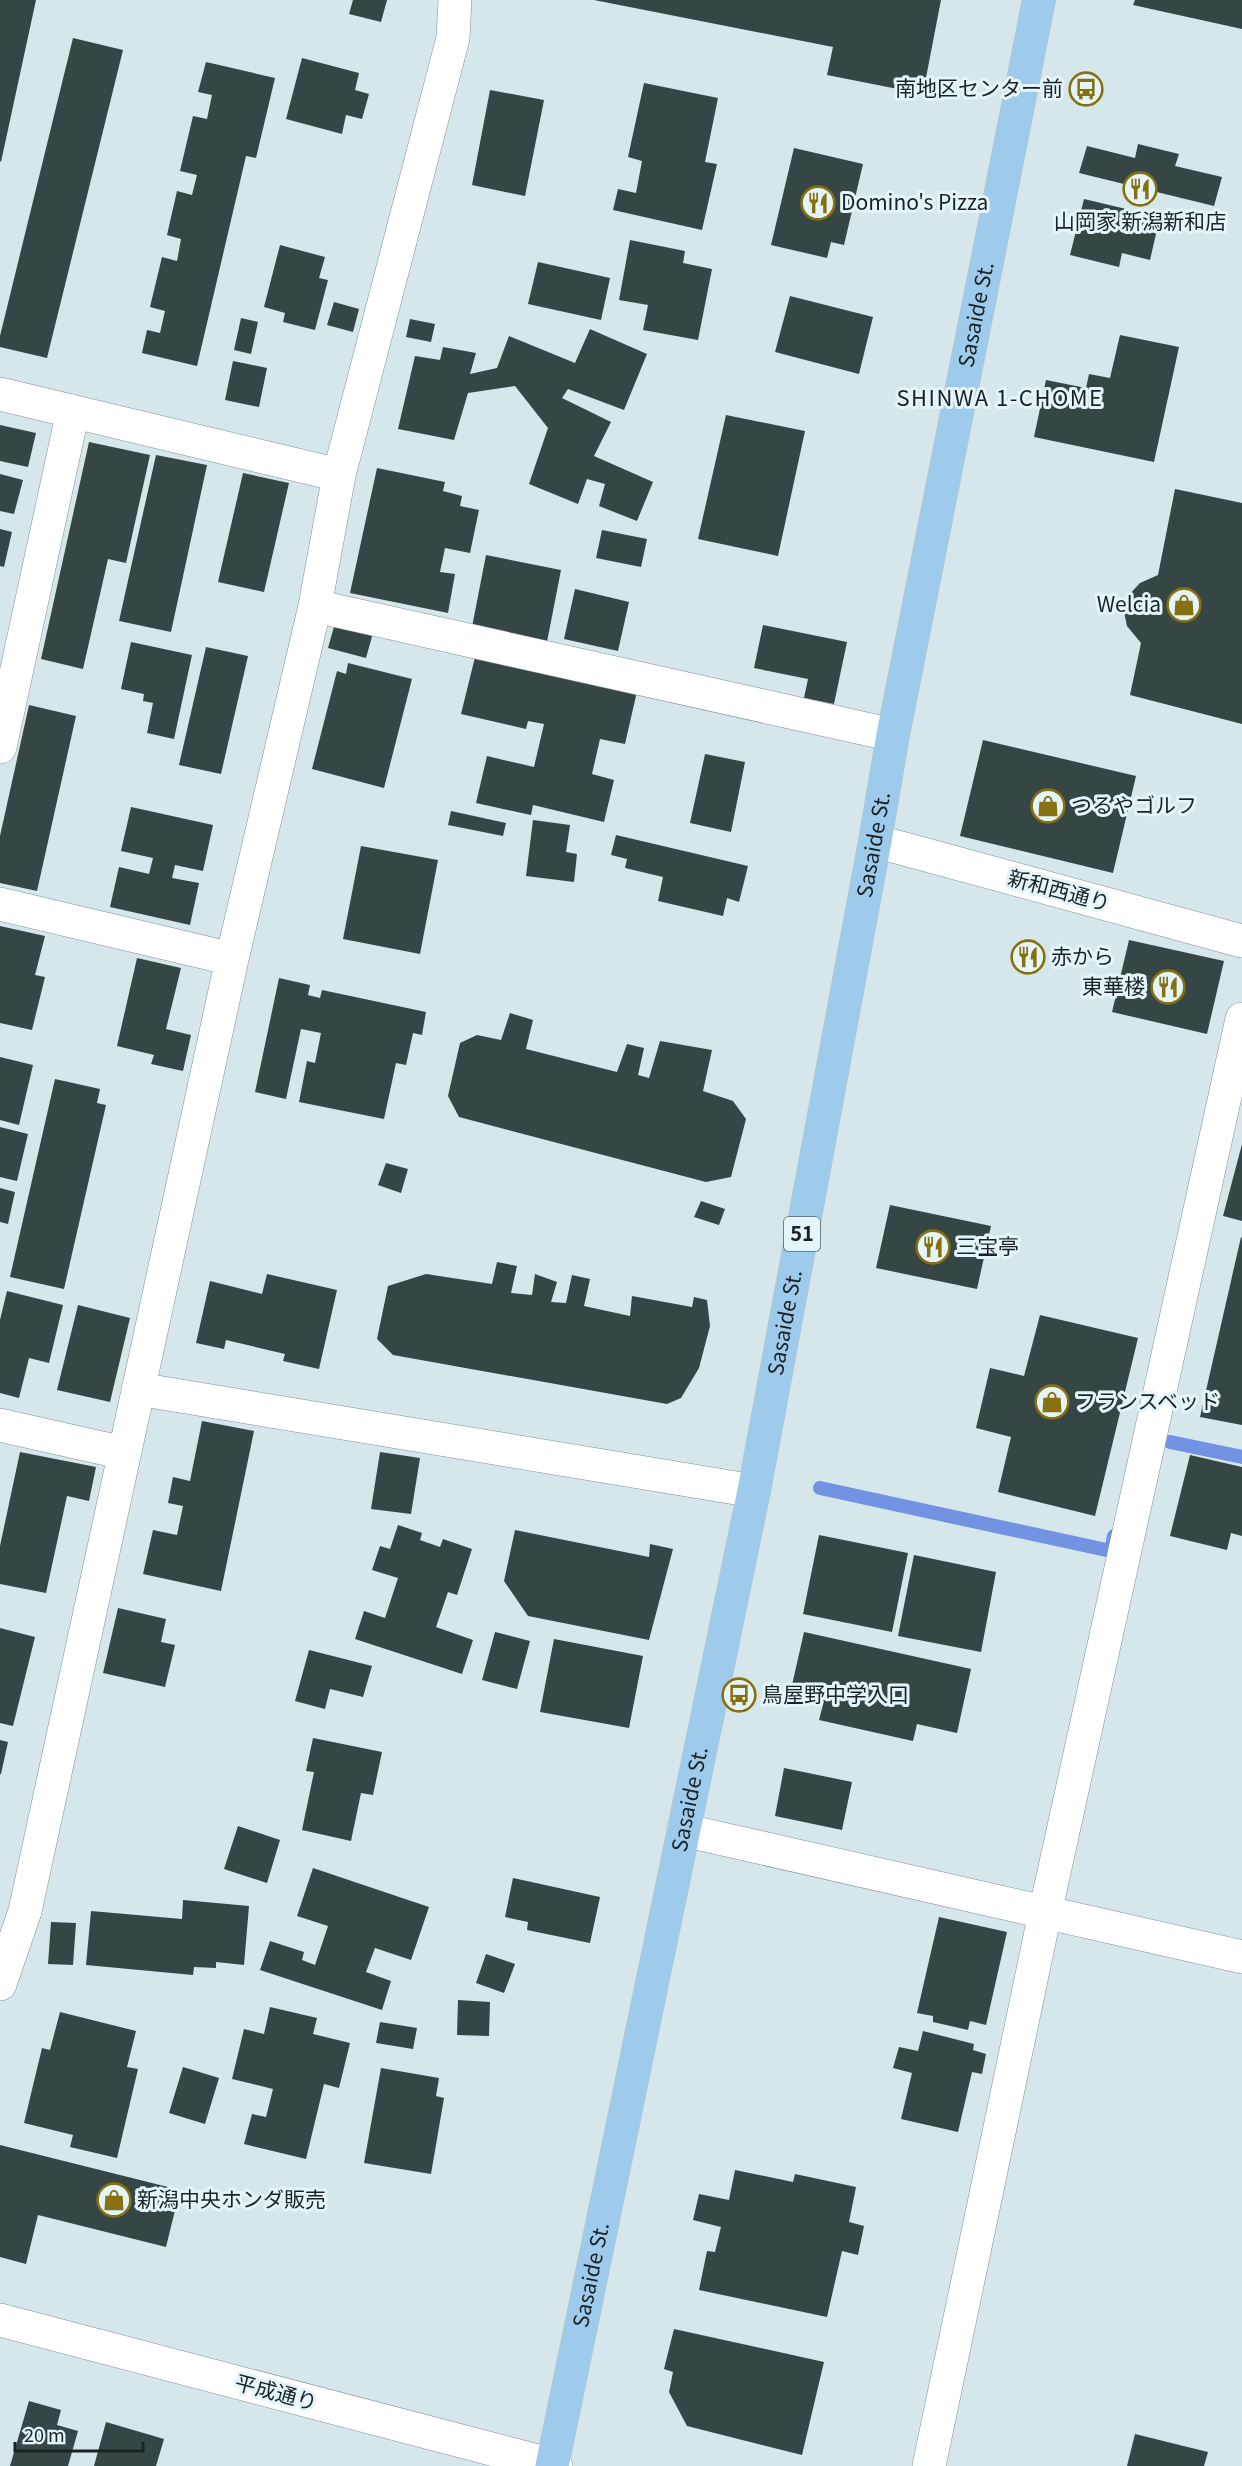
<svg xmlns="http://www.w3.org/2000/svg" width="1242" height="2466" viewBox="0 0 1242 2466" font-family="Georgia,'Noto Sans JP',serif">
	<style>
		.lines { fill: none; stroke-linecap: round; stroke-linejoin: round }
		.stream { stroke: #7292e2; stroke-width: 14 }
		.building { fill: #364645 }
		.minor-casing { stroke: #7f8f94; stroke-width: 34 }
		.tertiary-casing { stroke: #7f8f94; stroke-width: 34 }
		.primary-casing { stroke: #c4c6c6; stroke-width: 34 }
		.minor { stroke: #fff; stroke-width: 33 }
		.tertiary { stroke: #fff; stroke-width: 33 }
		.primary { stroke: #9ecbec; stroke-width: 33 }
		.labels { text-anchor: middle; stroke-width: 6; stroke-linejoin: round; paint-order: stroke }
		.shield { fill: #e3f5fa; stroke: #576164; stroke-width: 1.5 }
		.shield-label { font-size: 20px; font-weight: bold; fill: #1b2224 }
		.poi-label { font-size: 21px; fill: #1b2224; stroke: #e3f5fa; text-anchor: start }
		.street-label { font-size: 21px; fill: #1b2224; stroke: #e3f5fa }
		.neighbourhood-label { font-size: 22px; letter-spacing: 1.5px; fill: #1b2224; stroke: #e3f5fa }
	</style>
	<rect width="100%" height="100%" fill="#d6e7ec"/>
	<g class="lines">
		<!-- stream -->
		<path class="stream" d="M1170,1442L1242,1457
			M820,1488L1111,1551L1114,1536"/>
	</g>
	<!-- building -->
	<path class="building" d="M0,0H36L1,162L0,161Z
		M353,0H387L381,22L349,14Z
		M594,0H941L925,83L915,82L913,92L827,75L833,47Z
		M1135,0H1242V29L1133,5Z
		M73,38L123,50L47,358L0,347V336Z
		M302,58L359,73L355,90L369,94L362,119L346,115L342,134L286,119Z
		M206,62L275,78L256,158L246,156L197,366L142,353L147,330L160,333L165,311L150,307L162,257L177,261L181,239L167,235L177,191L192,195L197,175L180,171L193,116L207,119L212,95L198,92Z
		M644,83L718,98L705,162L717,164L702,230L613,210L618,189L636,193L642,161L628,157Z
		M490,90L544,100L525,196L472,185Z
		M1138,144L1179,154L1175,166L1222,177L1214,206L1079,173L1087,146L1135,158Z
		M794,148L863,164L844,245L831,242L827,258L771,245Z
		M1084,199L1160,217L1150,260L1122,253L1119,267L1070,255Z
		M630,240L685,251L683,263L712,269L698,340L643,330L648,305L619,300Z
		M280,245L325,257L319,278L328,280L315,330L283,322L285,313L264,307Z
		M538,262L610,278L601,320L528,304Z
		M790,296L873,317L859,374L775,352Z
		M334,302L359,309L353,332L327,325Z
		M241,318L258,322L251,354L234,350Z
		M410,319L435,324L431,342L406,337Z
		M590,329L647,354L624,410L568,389L562,398L611,422L594,456L653,482L637,521L599,506L605,484L587,479L578,504L529,484L548,428L515,386L468,393L454,440L398,429L415,356L440,360L443,347L476,353L470,374L497,368L509,336L575,363Z
		M1120,335L1179,347L1154,462L1034,437L1046,380L1086,388L1089,374L1110,378Z
		M233,361L267,368L259,407L225,400Z
		M726,415L805,431L778,556L698,539Z
		M0,425L36,433L28,467L0,461Z
		M89,442L150,455L126,563L108,559L83,669L41,659Z
		M156,455L207,465L171,632L119,621Z
		M377,468L445,482L443,491L462,496L460,506L479,510L470,553L445,548L440,572L455,574L448,613L350,593Z
		M243,473L289,483L264,592L218,582Z
		M0,474L23,480L14,514L0,511Z
		M1175,489L1242,503V724L1130,695L1141,643L1127,626L1124,612L1127,597L1140,583L1158,575Z
		M0,529L12,532L4,567L0,566Z
		M602,530L647,539L641,567L596,558Z
		M486,555L561,570L547,642L472,627Z
		M575,589L629,602L618,651L564,639Z
		M335,623L373,633L366,658L328,648Z
		M763,625L847,642L834,704L804,698L808,679L754,668Z
		M131,642L192,655L174,739L147,733L153,703L143,701L144,694L121,689Z
		M206,647L248,656L221,774L179,765Z
		M477,649L638,687L625,744L600,739L592,774L614,780L604,822L533,805L531,815L476,803L487,756L534,767L544,724L528,721L526,729L461,714Z
		M348,663L412,679L384,788L312,769L337,671L346,674Z
		M29,705L76,716L37,891L0,883V836Z
		M983,740L1136,776L1113,873L960,836Z
		M705,754L745,762L731,832L690,823Z
		M131,807L213,825L203,871L175,865L172,878L199,883L190,925L110,907L119,867L149,874L153,858L121,851Z
		M451,811L506,823L503,836L448,825Z
		M533,820L570,825L566,852L577,854L574,882L526,876Z
		M616,835L748,866L739,902L727,898L723,916L658,901L663,877L625,868L627,859L611,855Z
		M361,846L438,860L420,954L343,939Z
		M0,926L45,936L35,975L45,977L32,1030L0,1023Z
		M1129,940L1224,961L1207,1034L1112,1012Z
		M137,958L181,968L166,1029L191,1035L183,1071L151,1064L154,1055L117,1046Z
		M279,978L310,985L308,995L320,998L322,990L426,1012L422,1035L413,1033L406,1065L396,1063L384,1119L299,1102L307,1061L315,1063L321,1033L301,1029L286,1099L255,1092Z
		M510,1013L533,1020L526,1049L617,1072L627,1044L644,1048L638,1075L649,1078L660,1041L712,1050L703,1091L733,1101L746,1119L731,1177L706,1182L459,1117L448,1096L460,1043L477,1035L501,1040Z
		M0,1057L33,1065L19,1125L0,1120Z
		M55,1079L100,1089L97,1103L106,1105L64,1289L10,1277Z
		M0,1127L28,1134L17,1181L0,1177Z
		M1242,1144V1221L1223,1216Z
		M386,1163L408,1169L401,1193L378,1185Z
		M0,1188L15,1192L8,1224L0,1222Z
		M701,1201L725,1209L719,1225L694,1217Z
		M890,1205L991,1226L977,1289L876,1268Z
		M1241,1237L1242,1238V1425L1200,1417Z
		M497,1262L517,1266L511,1293L532,1295L535,1274L557,1282L551,1302L566,1303L572,1275L590,1279L584,1306L630,1316L632,1296L692,1307L694,1297L707,1300L710,1326L699,1368L681,1398L667,1404L393,1355L377,1339L388,1286L426,1274L492,1284Z
		M267,1274L337,1290L319,1369L283,1361L285,1354L226,1340L224,1349L196,1343L210,1281L262,1294Z
		M7,1291L63,1305L49,1363L29,1358L19,1398L0,1393V1320Z
		M78,1305L130,1318L110,1402L57,1390Z
		M1040,1315L1138,1338L1095,1516L998,1492L1011,1437L976,1428L990,1368L1024,1376Z
		M202,1421L254,1431L221,1591L143,1574L153,1530L177,1535L183,1506L168,1503L173,1477L190,1481Z
		M20,1452L96,1467L89,1501L67,1496L46,1593L0,1584V1546Z
		M380,1452L420,1458L411,1514L371,1509Z
		M1190,1455L1242,1467V1536L1231,1533L1227,1550L1170,1536Z
		M398,1525L422,1533L420,1540L440,1547L443,1539L472,1549L457,1595L448,1592L436,1627L473,1640L462,1674L355,1639L364,1611L385,1618L398,1578L372,1570L380,1546L390,1549Z
		M515,1530L649,1557L650,1544L673,1549L649,1640L528,1616L504,1581Z
		M819,1535L908,1553L892,1632L803,1614Z
		M914,1555L996,1572L981,1652L898,1636Z
		M118,1608L166,1619L161,1642L175,1645L165,1687L103,1673Z
		M0,1628L35,1637L13,1726L0,1723Z
		M495,1632L530,1641L517,1689L482,1680Z
		M804,1632L971,1669L957,1733L917,1724L913,1741L819,1720L824,1701L790,1694Z
		M554,1639L643,1656L629,1728L540,1712Z
		M309,1650L372,1666L363,1697L330,1689L325,1709L295,1701Z
		M313,1738L382,1752L373,1795L361,1793L351,1841L302,1830L314,1772L306,1771Z
		M0,1740L8,1742L1,1774H0Z
		M784,1768L852,1782L842,1830L775,1816Z
		M238,1826L280,1840L267,1883L224,1869Z
		M313,1868L429,1907L411,1960L375,1948L366,1972L391,1981L382,2010L260,1970L270,1941L304,1952L302,1960L315,1965L328,1926L297,1916Z
		M513,1878L600,1897L590,1943L527,1930L528,1922L505,1917Z
		M183,1900L249,1906L244,1965L216,1962V1968L194,1967L193,1975L86,1965L91,1911L182,1919Z
		M939,1917L1007,1932L986,2025L970,2021L968,2030L933,2022V2016L917,2013Z
		M51,1922L76,1923L73,1965L48,1964Z
		M486,1954L515,1964L504,1993L476,1983Z
		M458,2000L490,2002L489,2036L457,2035Z
		M270,2007L317,2018L313,2034L350,2043L339,2088L324,2084L306,2159L244,2144L252,2114L266,2117L273,2089L232,2079L244,2029L264,2034Z
		M60,2012L136,2031L127,2067L138,2069L117,2158L70,2147L73,2135L24,2123L42,2048L50,2050Z
		M380,2022L417,2028L413,2049L376,2043Z
		M923,2031L974,2044L973,2050L986,2054L982,2074L972,2072L958,2132L901,2119L912,2073L893,2068L899,2047L918,2051Z
		M183,2067L219,2078L205,2124L169,2113Z
		M381,2068L439,2078L436,2096L444,2098L431,2174L364,2163Z
		M0,2145L180,2190L166,2247L38,2215L26,2264L0,2257Z
		M735,2170L793,2182L795,2174L856,2187L849,2222L864,2226L858,2255L842,2251L827,2317L699,2290L707,2251L715,2252L721,2227L693,2220L699,2194L729,2200Z
		M674,2329L824,2362L802,2455L687,2426L669,2392L673,2372L664,2369Z
		M29,2401L61,2410L57,2425L78,2431L68,2466H10Z
		M106,2422L164,2439L156,2466H94Z
		M1135,2434L1208,2452L1204,2466H1127Z"/>
	<g class="lines">
		<!-- minor casing -->
		<g class="minor-casing">
			<path id="minor" d="M0,394L339,475
				M315,606L893,735
				M0,747L73,411
				M875,841L1242,941
				M0,904L232,959
				M138,1389L754,1491
				M0,1425L124,1453
				M683,1830L1242,1957
				M0,1984L25,1911L232,959L315,606L339,475L453,38L455,0
				M929,2466L1045,1913L1242,1019"/>
		</g>
		<!-- tertiary casing -->
		<g class="tertiary-casing">
			<path id="tertiary" d="M0,2320L556,2466"/>
		</g>
		<!-- primary casing -->
		<g class="primary-casing">
			<g id="primary">
				<path id="s1" d="M552,2466L754,1491L875,841L893,735L1039,0"/>
			</g>
		</g>
		<!-- minor -->
		<use href="#minor" class="minor"/>
		<!-- tertiary -->
		<use href="#tertiary" class="tertiary"/>
		<!-- primary -->
		<use href="#primary" class="primary"/>
	</g>
	<!-- icons -->
	<defs>
		<g id="bus-ring" transform="scale(1.725)"><circle r="9.5" fill="#e3f5fa" stroke="#877010" stroke-width="1.5"/><path d="M-5-6H5V4H4V6H2V4H-2V6H-4V4H-5ZM-3.5-4V0h7V-4ZM-3.5 1.2v1.5H-2V1.2ZM2 1.2v1.5H3.5V1.2Z" fill="#877010"/></g>
		<g id="restaurant-ring" transform="scale(1.725)"><circle r="9.5" fill="#e3f5fa" stroke="#877010" stroke-width="1.5"/><path d="M-5-6h1v4h1v-4h1v4h1v-4h1v5L-1.5 .5V6h-2V.5L-5-1ZM5-6V6H3V1.5H1.5Q1.5-4 5-6Z" fill="#877010"/></g>
		<g id="shop-ring" transform="scale(1.725)"><circle r="9.5" fill="#e3f5fa" stroke="#877010" stroke-width="1.5"/><path d="M-5-2.5h2.3a2.7 3.5 0 0 1 5.4 0H5L5.5 6h-11ZM-1.5-2.5h3a1.5 2.3 0 0 0-3 0Z" fill="#877010"/></g>
	</defs>
	<g fill-rule="evenodd">
		<use href="#bus-ring" x="1086" y="89"/>
		<use href="#restaurant-ring" x="1140" y="189"/>
		<use href="#restaurant-ring" x="818" y="203"/>
		<use href="#shop-ring" x="1184" y="605"/>
		<use href="#shop-ring" x="1048" y="806"/>
		<use href="#restaurant-ring" x="1028" y="957"/>
		<use href="#restaurant-ring" x="1168" y="987"/>
		<use href="#restaurant-ring" x="933" y="1247"/>
		<use href="#shop-ring" x="1052" y="1402"/>
		<use href="#bus-ring" x="739" y="1695"/>
		<use href="#shop-ring" x="114" y="2200"/>
	</g>
	<g class="labels">
		<!-- shield labels -->
		<rect class="shield" x="784" y="1217" width="36" height="34" rx="4.5"/>
		<g class="shield-label">
			<text x="802" y="1241">51</text>
		</g>
		<!-- poi labels -->
		<g class="poi-label">
			<text x="1063" y="96" text-anchor="end">南地区センター前</text>
			<text x="841" y="210">Domino's Pizza</text>
			<text x="1140" y="229" text-anchor="middle">山岡家 新潟新和店</text>
			<text x="1161" y="612" text-anchor="end">Welcia</text>
			<text x="1071" y="813">つるやゴルフ</text>
			<text x="1051" y="964">赤から</text>
			<text x="1145" y="994" text-anchor="end">東華楼</text>
			<text x="956" y="1254">三宝亭</text>
			<text x="1075" y="1409">フランスベッド</text>
			<text x="762" y="1702">鳥屋野中学入口</text>
			<text x="137" y="2207">新潟中央ホンダ販売</text>
		</g>
		<!-- street labels -->
		<g class="street-label">
			<text dy="7" stroke="none"><textPath href="#s1" startOffset="2193">Sasaide St.</textPath></text>
			<text dy="7" stroke="none"><textPath href="#s1" startOffset="1653">Sasaide St.</textPath></text>
			<text transform="translate(1059 891) rotate(15)" y="7">新和西通り</text>
			<text dy="7" stroke="none"><textPath href="#s1" startOffset="1167">Sasaide St.</textPath></text>
			<text dy="7" stroke="none"><textPath href="#s1" startOffset="681">Sasaide St.</textPath></text>
			<text dy="7" stroke="none"><textPath href="#s1" startOffset="195">Sasaide St.</textPath></text>
			<text transform="translate(276 2393) rotate(15)" y="7">平成通り</text>
		</g>
		<!-- neighbourhood labels -->
		<g class="neighbourhood-label">
			<text x="1000" y="406">SHINWA 1-CHOME</text>
		</g>
	</g>
	<!-- scale -->
	<path d="M15 2442v9h128v-9" fill="none" stroke="#1b2224" stroke-width="3"/>
	<text x="24" y="2442" font-size="18" fill="#1b2224" stroke="#e3f5fa" stroke-width="4.5" paint-order="stroke">20 m</text>
</svg>
